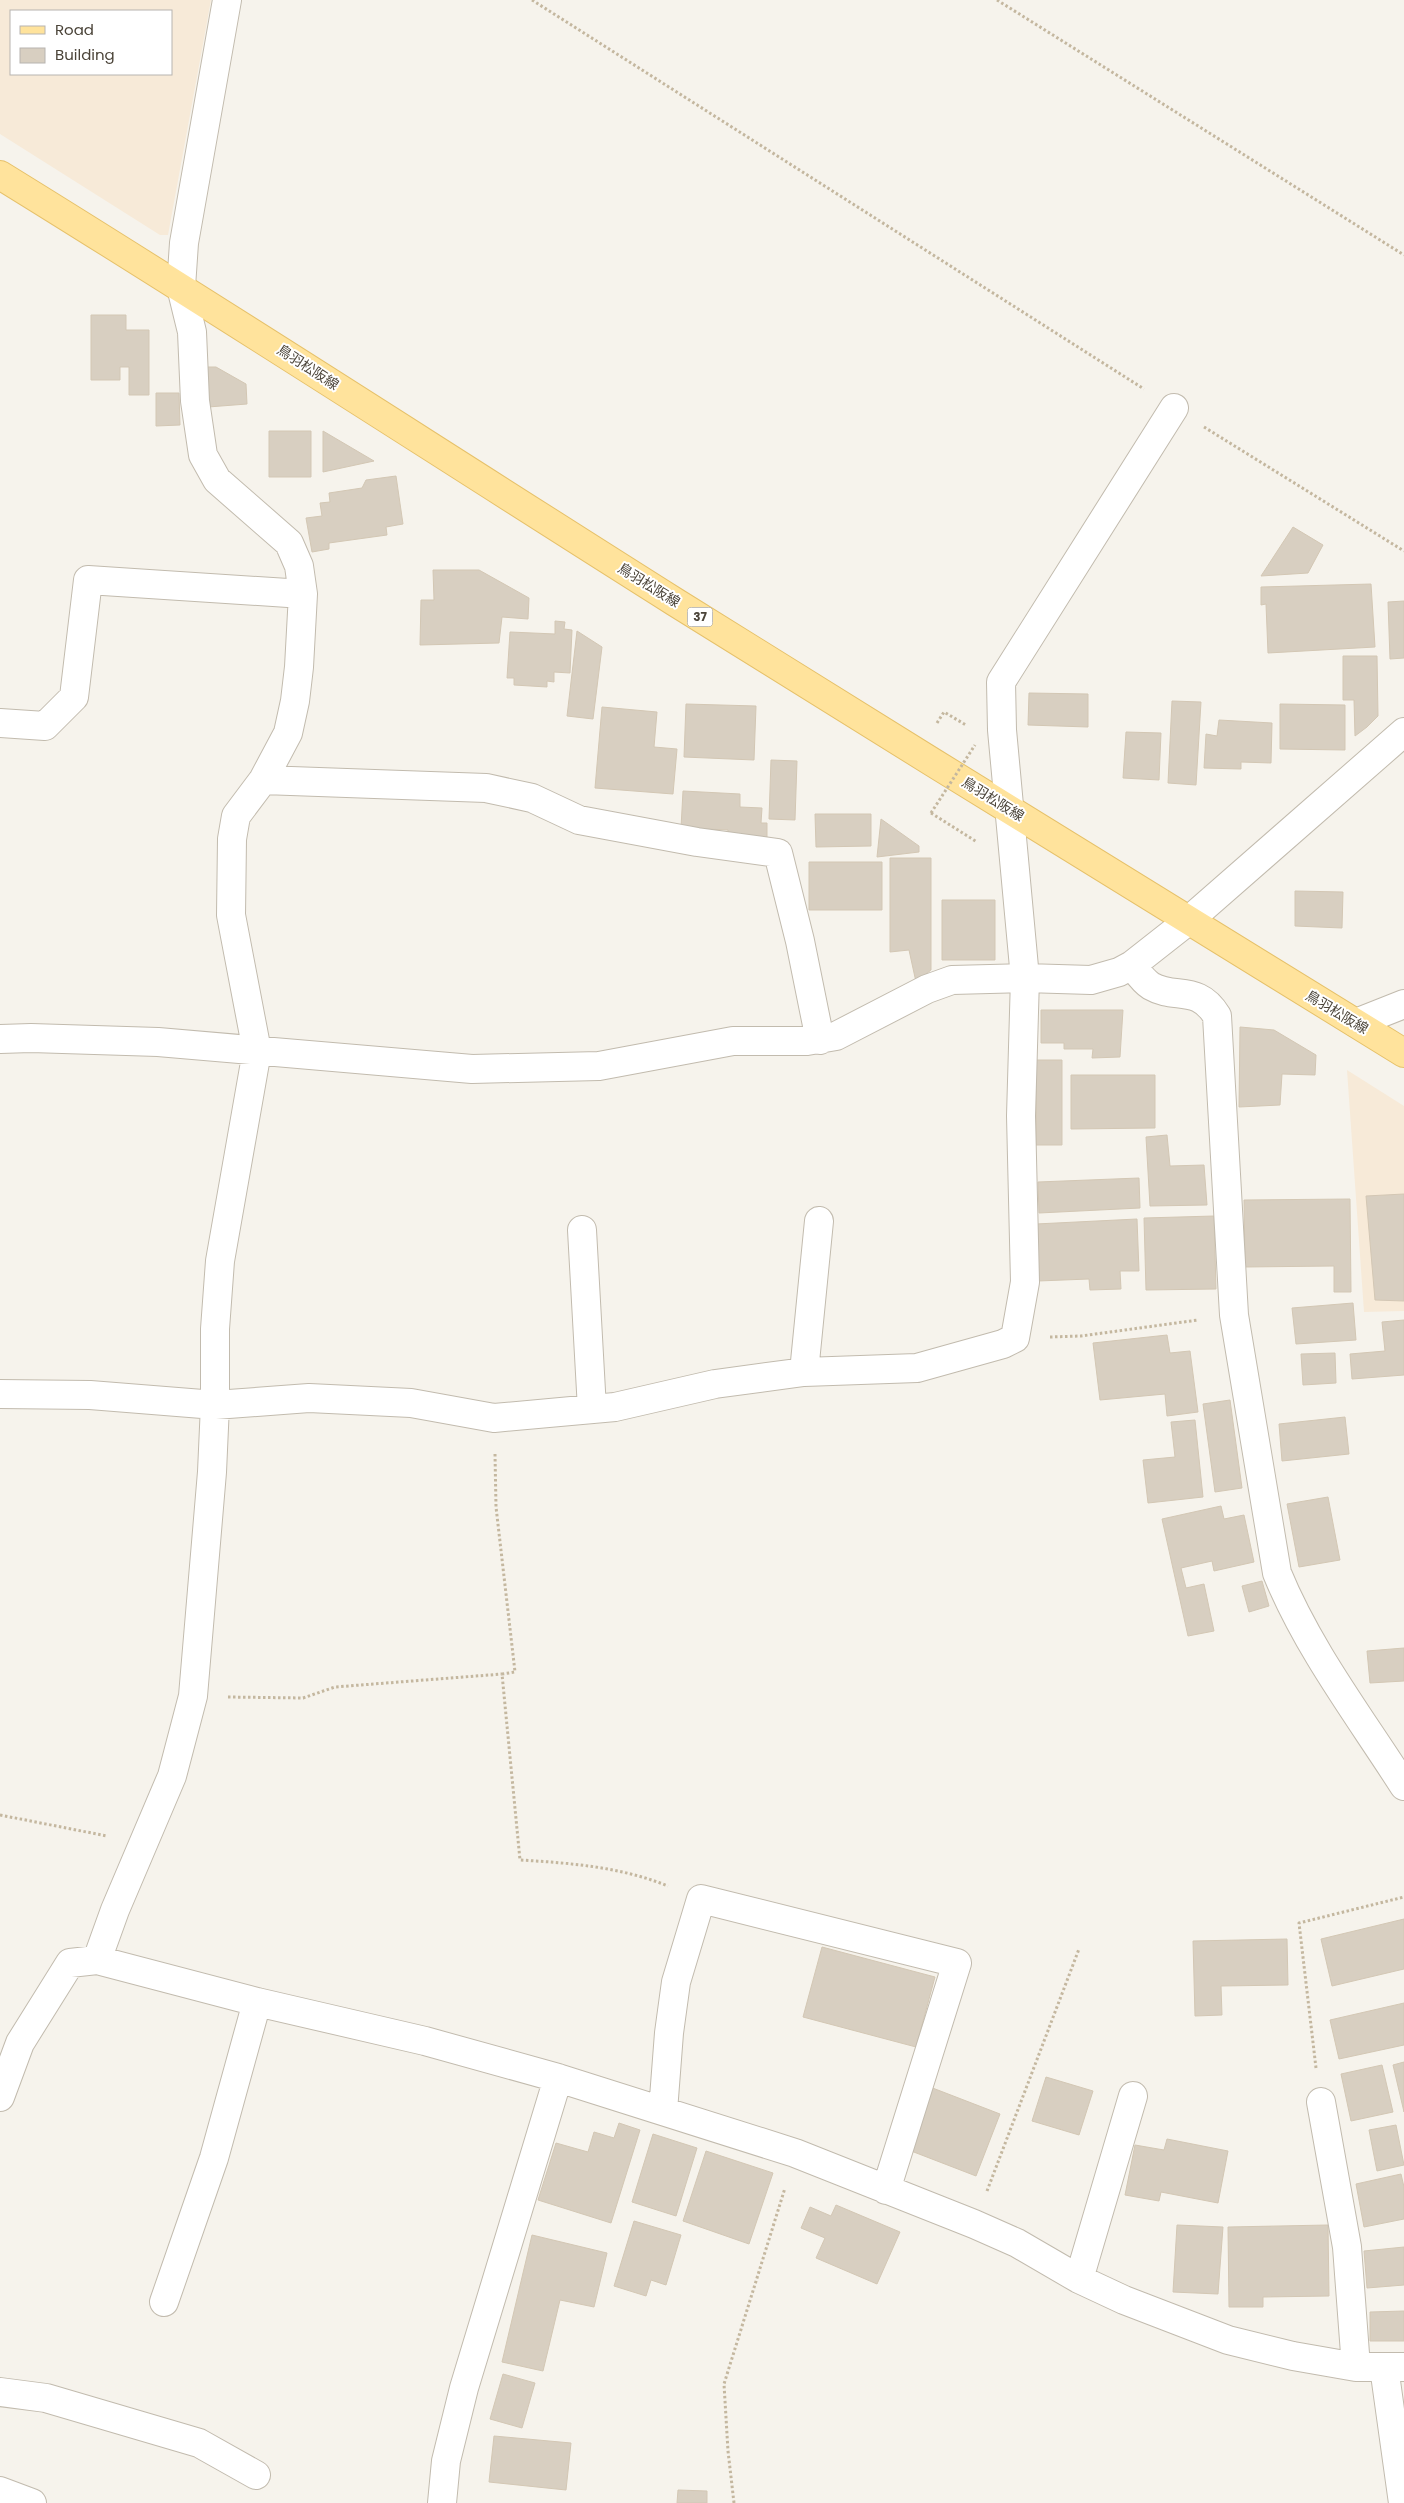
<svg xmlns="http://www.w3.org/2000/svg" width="1404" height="2503" viewBox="0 0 1404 2503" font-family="Poppins,'Noto Sans JP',sans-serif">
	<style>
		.commercial { fill: #f7ead8; fill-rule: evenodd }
		.building { fill: #d8cfc1; stroke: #d3c7b4 }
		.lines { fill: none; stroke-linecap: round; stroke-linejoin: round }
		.minor-casing { stroke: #c2bbae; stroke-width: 30 }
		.major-casing { stroke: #e6c16a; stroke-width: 30 }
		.path { stroke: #c4b79f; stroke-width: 3; stroke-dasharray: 2.5 2.5; stroke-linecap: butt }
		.minor { stroke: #fff; stroke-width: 28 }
		.major { stroke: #ffe39c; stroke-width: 28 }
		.path-bridge { stroke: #c4b79f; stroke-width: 3; stroke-dasharray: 2.5 2.5; stroke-linecap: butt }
		.labels { text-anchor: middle; stroke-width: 4; stroke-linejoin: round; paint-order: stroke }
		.shield { fill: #fff; stroke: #817c74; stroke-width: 1 }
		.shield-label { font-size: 12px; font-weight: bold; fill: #4b4439 }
		.street-label { font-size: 14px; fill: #4b4439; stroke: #fff }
	</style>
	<rect width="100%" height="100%" fill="#f6f3ec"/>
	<!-- commercial -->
	<path class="commercial" d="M0,0H211L168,235H160L0,134ZM171,11V74H11V11Z
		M1347,1070L1404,1106V1311L1364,1312Z"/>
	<!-- building -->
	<path class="building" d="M91,315H126V330H149V395H129V367H120V380H91Z
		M205,367H216L246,384L247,404L208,407Z
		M156,393H179L180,425L156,426Z
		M269,431H311V477H269Z
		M323,431L374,461L323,472Z
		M396,476L403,524L386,527L387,535L329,543V549L312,552L306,518L322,516L320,503L330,502L329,493L362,488L366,480Z
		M1293,527L1323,545L1308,573L1261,576Z
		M433,570H479L529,598L528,619L502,617L499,643L420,645L421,600H434Z
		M1371,584L1375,647L1268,653L1266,604L1261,605V587Z
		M1404,601V658L1390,659L1388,602Z
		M555,621L565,622L564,629L572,630L570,673L554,672V682L547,681V687L514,685V678H507L510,632L555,634Z
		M577,631L602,647L593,719L567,716Z
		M1343,656H1377L1378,716L1367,727L1355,736L1354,700H1343Z
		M1029,693L1088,694V727L1028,725Z
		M1172,701L1201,702L1196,785L1168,783Z
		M686,704L756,706L754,760L684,757Z
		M1280,704L1345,705V750L1280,749Z
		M602,707L657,712L654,747L677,749L673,794L595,788Z
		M1219,720L1272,723L1271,763L1241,762V769L1204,768L1206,734L1217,736Z
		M1126,732L1161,733L1159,780L1123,778Z
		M771,760L797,761L795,820L769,819Z
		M683,791L740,794V807L762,808L761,823H767V838L728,836V830L681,828Z
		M815,814H871V846L816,847Z
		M881,819L919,846V852L877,857Z
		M890,858H931V970L916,982L909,950L890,952Z
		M809,862H882V910H809Z
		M1295,891L1343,892L1342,928L1295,926Z
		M942,900H995V960H942Z
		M1041,1010H1123L1120,1057L1092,1058L1093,1049H1064V1043H1041Z
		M1240,1027L1274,1030L1316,1055L1315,1075L1282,1074L1280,1105L1239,1107Z
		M1036,1060H1062V1145H1036Z
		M1071,1075H1155V1128L1071,1129Z
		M1167,1135L1170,1166L1204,1165L1207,1205L1150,1206L1146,1137Z
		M1139,1178L1140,1208L1039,1213L1038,1182Z
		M1404,1194V1301L1375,1300L1366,1196Z
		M1350,1199L1351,1292H1334V1266L1245,1267L1244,1200Z
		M1214,1216L1216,1289L1146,1290L1144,1218Z
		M1137,1219L1139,1271H1120L1121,1289L1090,1290L1089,1279L1038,1281L1036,1224Z
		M1353,1303L1356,1340L1296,1344L1292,1308Z
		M1404,1320V1375L1352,1379L1350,1354L1385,1351L1382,1322Z
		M1167,1335L1170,1353L1190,1351L1198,1412L1167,1416L1165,1394L1100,1400L1093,1343Z
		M1335,1353L1336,1383L1303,1385L1301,1354Z
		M1230,1400L1242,1488L1215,1492L1203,1404Z
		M1345,1417L1349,1454L1282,1461L1279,1424Z
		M1195,1420L1203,1497L1148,1503L1143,1460L1175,1457L1171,1422Z
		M1328,1497L1340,1560L1299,1567L1287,1504Z
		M1221,1506L1224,1519L1244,1515L1254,1562L1214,1571L1212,1561L1181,1568L1186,1588L1204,1584L1214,1631L1188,1636L1162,1519Z
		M1262,1581L1269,1606L1249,1612L1242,1586Z
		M1404,1648V1681L1370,1683L1367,1651Z
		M1404,1919V1969L1332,1986L1321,1939Z
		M1287,1939L1288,1985L1221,1986L1222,2015L1195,2016L1193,1941Z
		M822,1947L935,1977L916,2047L803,2017Z
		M1404,2003V2045L1339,2059L1330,2020Z
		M1404,2062V2112L1393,2065Z
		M1382,2065L1393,2112L1351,2121L1341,2074Z
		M1046,2077L1093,2091L1079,2135L1032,2121Z
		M930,2087L1000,2114L976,2176L906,2149Z
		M619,2123L640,2130L611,2223L538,2200L556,2143L588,2152L594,2132L614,2138Z
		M1396,2125L1404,2165L1377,2171L1369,2130Z
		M653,2134L697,2148L676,2216L632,2202Z
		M1167,2139L1228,2151L1218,2203L1161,2192L1159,2201L1125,2195L1135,2145L1164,2150Z
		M706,2151L773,2173L749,2244L683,2221Z
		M1401,2174L1404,2187V2219L1364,2227L1356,2184Z
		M836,2205L900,2232L877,2284L816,2258L825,2238L801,2228L810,2207L831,2216Z
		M634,2221L681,2235L666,2285L651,2280L646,2296L614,2286Z
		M1177,2225L1223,2227L1218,2294L1173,2292Z
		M1328,2225L1329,2296L1263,2297V2307H1229L1228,2227Z
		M532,2235L607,2253L594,2307L560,2300L543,2371L502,2362Z
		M1404,2247V2285L1367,2288L1364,2251Z
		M1404,2311V2341H1370V2312Z
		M503,2374L535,2383L522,2428L490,2419Z
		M494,2436L571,2443L566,2490L489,2482Z
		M678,2490L707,2491V2503H677Z"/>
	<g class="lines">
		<!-- minor casing -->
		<g class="minor-casing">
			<path id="minor" d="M0,723L45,726L74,697L88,580L303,594
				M263,780L486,788L532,798L579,820L697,842L778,853L800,941L820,1040
				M1132,965C1138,973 1143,981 1151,986C1175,1000 1198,984 1217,1016L1234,1315L1277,1573C1308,1649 1360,1717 1404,1786
				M1356,1023L1404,1004
				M0,1039L31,1038L158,1042L472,1069L599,1066L733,1041H807L836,1036L927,989L952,980L1025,978L1091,980L1119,972L1132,965L1188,921L1404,732
				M582,1230L592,1409
				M804,1372L819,1221
				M0,1394L90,1395L215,1405L309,1398L411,1403L494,1418L615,1407L715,1384L804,1372L917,1368L1003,1344L1015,1338L1025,1282L1021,1116L1025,978L1002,730L1001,682L1174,408
				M97,1960L115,1910L172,1776L193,1696L212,1472L215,1405V1329L220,1261L257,1051L231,915L232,839L236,816L263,780L288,733L295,701L299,667L303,594L299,566L289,543L217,480L203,455L195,401L192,332L181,287L184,243L227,0
				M0,2097L20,2043L70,1963L97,1960L257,2002L425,2041L558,2078L795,2153L974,2224L1017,2243L1079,2279L1124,2300L1228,2340L1293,2356L1356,2367H1404
				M1321,2102L1347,2247L1356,2367
				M663,2111L669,2033L676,1982L701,1899L957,1963L886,2190
				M1079,2279L1133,2096
				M164,2302L214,2158L257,2002
				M1384,2367L1403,2503
				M0,2392L46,2398L199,2443L256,2475
				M0,2491L32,2503
				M442,2503L446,2461L464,2388L558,2078"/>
		</g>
		<!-- major casing -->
		<g class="major-casing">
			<path id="major" d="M0,175C227,315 450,460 675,602C917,754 1161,902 1404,1053"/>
		</g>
		<!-- path -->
		<path class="path" d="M532,0L1144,389
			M997,0L1404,255
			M1204,427L1404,551
			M937,723L944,712L966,725
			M931,813L977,842
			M1050,1337L1081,1336L1198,1320
			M495,1454L496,1507L515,1672L502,1674L520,1860C571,1863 621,1867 668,1886
			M228,1697L303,1698L335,1687L502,1674
			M0,1815L107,1836
			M1316,2068L1299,1923L1404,1897
			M987,2191L1079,1949
			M734,2503L728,2451L724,2384L785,2188"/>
		<!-- minor -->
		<use href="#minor" class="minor"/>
		<!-- major -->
		<use href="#major" class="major"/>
		<!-- path-bridge -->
		<path class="path-bridge" d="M931,813L975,745"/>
	</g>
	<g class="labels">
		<!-- shield labels -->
		<rect class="shield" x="687.5" y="607.5" width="25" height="19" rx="4"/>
		<g class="shield-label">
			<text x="700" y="621">37</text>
		</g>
		<!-- street labels -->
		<g class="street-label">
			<text transform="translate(308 367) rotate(33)" y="5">鳥羽松阪線</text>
			<text transform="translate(649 585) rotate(32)" y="5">鳥羽松阪線</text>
			<text transform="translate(993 799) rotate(32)" y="5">鳥羽松阪線</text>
			<text transform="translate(1337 1012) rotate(31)" y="5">鳥羽松阪線</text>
		</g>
	</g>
	<!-- legend -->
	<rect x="10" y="10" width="162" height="65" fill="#ffffff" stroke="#b7b4b0"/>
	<rect x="20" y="26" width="25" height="8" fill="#ffe39c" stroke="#b7b4b0"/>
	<text x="55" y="35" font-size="15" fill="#4b4439">Road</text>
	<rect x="20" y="48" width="25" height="15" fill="#d8cfc1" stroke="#b7b4b0"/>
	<text x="55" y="60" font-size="15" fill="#4b4439">Building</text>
</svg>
